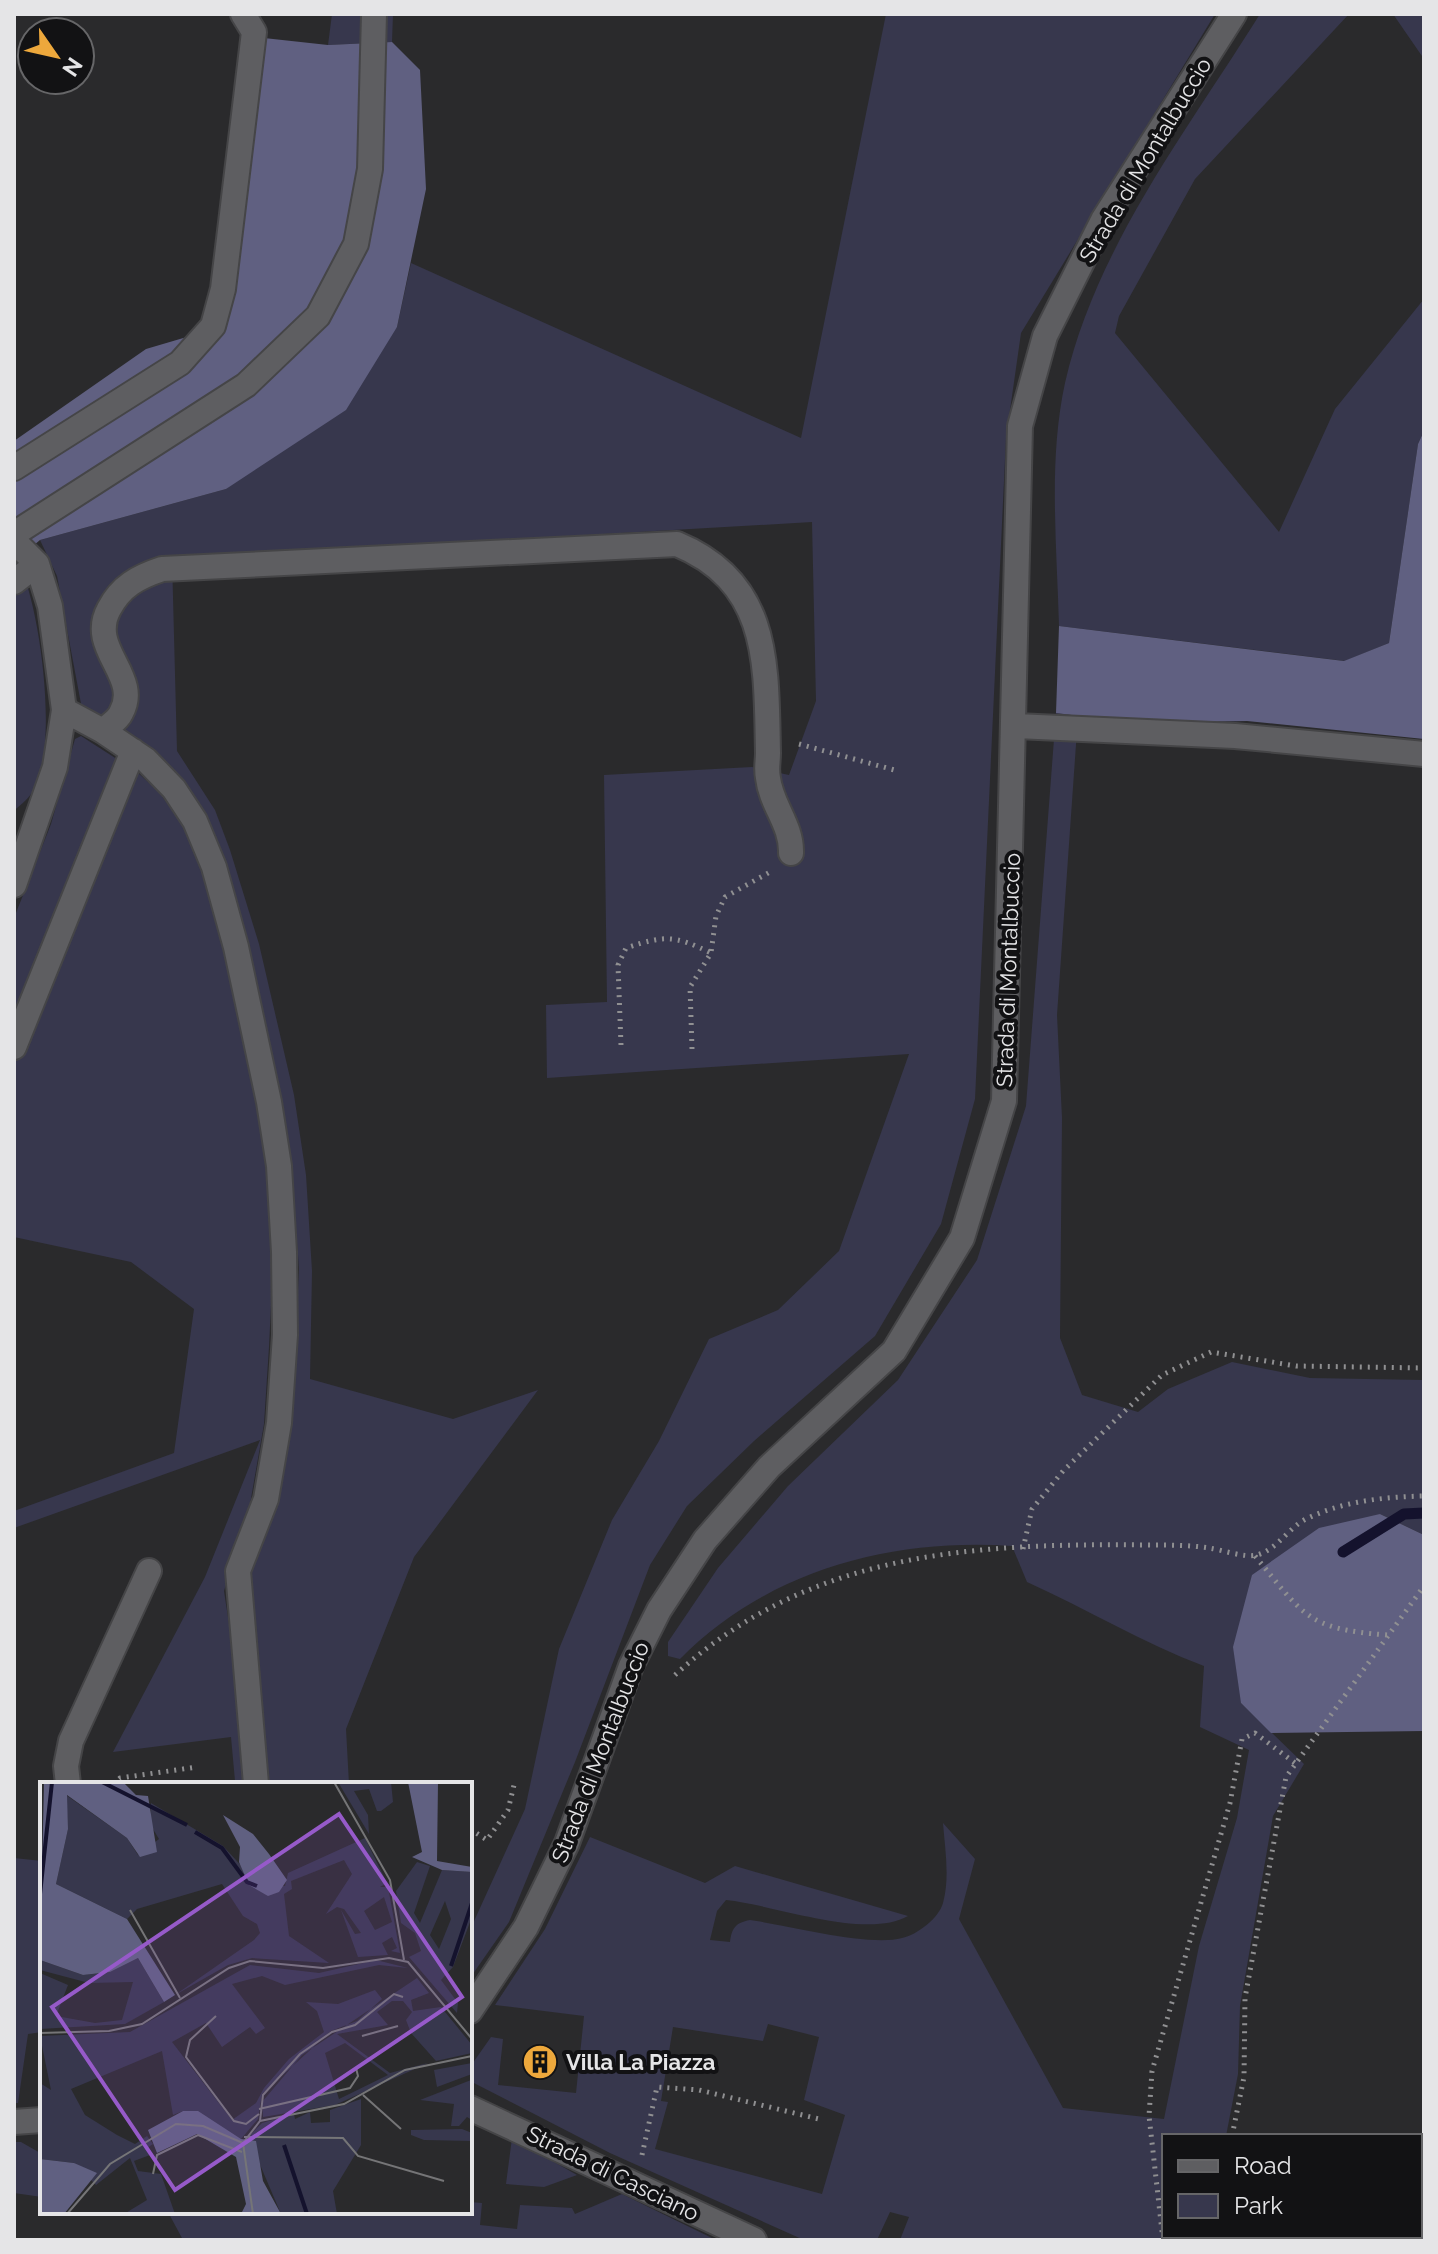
<svg xmlns="http://www.w3.org/2000/svg" width="1438" height="2254" viewBox="0 0 1438 2254" font-family="Raleway,sans-serif">
	<style>
		.green { fill: #37374d; fill-rule: evenodd }
		.forest { fill: #606081 }
		.lines { fill: none; stroke-linecap: round; stroke-linejoin: round }
		.stream { stroke: #14122d; stroke-width: 11 }
		.minor-casing { stroke: #454547; stroke-width: 28 }
		.path { stroke: #909092; stroke-width: 5; stroke-dasharray: 2 6; stroke-linecap: butt }
		.minor { stroke: #5e5e61; stroke-width: 24 }
		.labels { text-anchor: middle; stroke-width: 8; stroke-linejoin: round; paint-order: stroke }
		.street-label { font-size: 22px; fill: #e5e5e7; stroke: #121214 }
		.poi-label { font-size: 22px; font-weight: bold; fill: #e5e5e7; stroke: #121214; text-anchor: start }
		.inset-river { fill: none; stroke: #14122d; stroke-width: 4 }
		.inset-road { fill: none; stroke: #757577; stroke-width: 2 }
		.view { fill: #965ac9; fill-opacity: 0.15; stroke: #965ac9; stroke-width: 4 }
		.inset-edge { fill: none; stroke: #e5e5e7; stroke-width: 4 }
	</style>
	<rect width="100%" height="100%" fill="#2a2a2c"/>
	<!-- green -->
	<path class="green" d="M332,14H393L392,42L328,45Z
		M886,14H1215L1021,333L1006,438L975,1099L941,1224L875,1336L754,1441L687,1506L650,1565L575,1762L509,1922L470,1978V1930L525,1809L559,1649L612,1520L659,1441L709,1339L778,1310L839,1251L909,1054L547,1078L546,1005L607,1002L604,775L752,767L789,775L816,701L812,522L172,559L177,751L215,810L230,850L259,944L294,1095L306,1175L312,1271L310,1379L453,1419L538,1390L414,1557L346,1729L349,1784H265L249,1566L277,1501L292,1421L299,1269L292,1174L279,1098L202,817L82,709L57,576L40,540L226,489L397,327L411,263L801,438Z
		M1260,14H1349L1195,179L1119,316L1115,333L1279,532L1335,409L1424,299V431L1418,444L1389,643L1345,661L1059,626C1057,547 1048,461 1065,383C1096,247 1187,131 1260,14Z
		M1393,14H1424V59Z
		M17,559C40,602 61,753 31,794C27,800 19,806 14,811V562Z
		M1056,713L1078,716L1057,1015L1062,1118L1060,1338L1082,1395L1138,1412L1168,1389L1232,1362L1310,1378L1424,1380V1535L1380,1514L1241,1703L1304,1764L1273,1816L1240,2006L1238,2074L1226,2136H1164V2236H1198L1197,2240H900L909,2217L890,2212L877,2240H804L610,2153L470,2081V2067L491,2037L503,2039L498,2085L576,2093L584,2016L495,2005L545,1929L590,1837L705,1883L735,1866L908,1916C866,1940 775,1905 726,1900L717,1911L710,1940L730,1942C732,1928 735,1923 750,1920C786,1925 869,1947 902,1938C917,1935 939,1918 943,1903C950,1878 945,1849 943,1823L975,1859L959,1919L1063,2108L1164,2119L1199,1946L1237,1818L1249,1750L1200,1727L1204,1666C1143,1643 1087,1609 1027,1582L1012,1546C891,1538 768,1570 680,1659L668,1656V1642L718,1568L788,1486L898,1380L977,1260L1026,1106ZM768,2024L819,2037L804,2100L845,2115L822,2194L655,2149L668,2102L661,2101L673,2027L763,2041Z
		M81,736L137,772L159,792L184,827L205,873L225,944L251,1071L267,1176L272,1285L269,1347L264,1424L249,1510L224,1591L240,1697L248,1784H226L235,1781L231,1737L113,1752L205,1577L260,1440L14,1528V1511L174,1453L194,1309L131,1262L14,1237V918L51,824L75,739Z
		M14,1858L42,1861V2032L28,2034L18,2103H14Z
		M512,2138L577,2175L544,2187L506,2184Z
		M14,2142H21L42,2154V2197L14,2193Z
		M622,2194L716,2240H183L168,2212H470V2202L482,2203L480,2225L517,2229L520,2205L572,2208L575,2214Z"/>
	<!-- forest -->
	<path class="forest" d="M264,38L328,45L392,42L420,70L426,189L397,327L346,410L226,489L40,540L14,562V441L146,349L224,326Z
		M1424,431V739L1247,721L1134,723L1056,713L1059,626L1344,661L1389,643L1418,444Z
		M1380,1514L1424,1535V1731L1271,1733L1241,1703L1233,1647L1252,1575L1319,1528Z"/>
	<g class="lines">
		<!-- stream -->
		<path class="stream" d="M1343,1552L1404,1514L1424,1513"/>
		<!-- minor casing -->
		<g class="minor-casing">
			<path id="minor" d="M14,468L180,363L213,326L223,289L254,32L243,14
				M14,534L246,385L318,316L356,244L370,169L374,14
				M14,541L37,564L50,606L64,710L55,767L14,885
				M14,582L37,564
				M64,710L103,731L146,760L174,789L195,821L214,867L236,947L269,1102L279,1166L284,1252L285,1335L279,1423L266,1499L238,1571L256,1784
				M1016,726L1235,736L1424,754
				M103,731C108,726 118,720 121,713C142,676 87,649 109,609C121,586 138,577 162,569L677,544C771,583 766,665 768,753C768,762 766,769 768,778C771,805 792,825 791,853
				M14,1047L133,751
				M68,1784L66,1766L71,1741L149,1571
				M470,2011L526,1927L567,1843L631,1666L659,1610L705,1540L769,1467L894,1351L962,1238L1004,1101L1020,426L1045,336L1103,220L1234,14
				M470,2108L754,2240
				M14,2122L42,2120"/>
		</g>
		<!-- path -->
		<path class="path" d="M799,744L898,771
			M621,1045L618,965L626,948C665,935 674,935 711,953
			M692,1049L690,987L711,953L716,916L725,897L770,872
			M1023,1549L1032,1509L1063,1471L1162,1375L1211,1352L1296,1366L1424,1368
			M1255,1556C1304,1615 1306,1629 1387,1635
			M675,1675C810,1551 974,1543 1149,1545C1169,1545 1190,1545 1209,1548C1223,1550 1244,1558 1257,1555C1278,1549 1288,1528 1306,1519C1343,1501 1384,1497 1424,1496
			M113,1784L120,1778L197,1767
			M470,1829L487,1840L508,1810L515,1781
			M1232,2136L1244,2077L1245,1998L1286,1777L1424,1586
			M642,2155L657,2087L699,2090L819,2119
			M1208,2236V2240
			M1163,2240L1149,2116L1152,2071L1230,1803L1242,1739L1255,1733L1295,1763"/>
		<!-- minor -->
		<use href="#minor" class="minor"/>
	</g>
	<!-- icons -->
	<defs>
		<g id="building-disc" transform="scale(1.8)"><circle r="9.5" fill="#eda83c" stroke="#121214"/><path d="M-4-6H4V6H1V3H-1V6H-4ZM-2.5-4.3h1.7v1.8h-1.7ZM.8-4.3h1.7v1.8H.8ZM-2.5-1h1.7V.8h-1.7ZM.8-1h1.7V.8H.8Z" fill="#111"/></g>
	</defs>
	<g fill-rule="evenodd">
		<use href="#building-disc" x="540" y="2062"/>
	</g>
	<g class="labels">
		<!-- street labels -->
		<g class="street-label">
			<text transform="translate(1145 160) rotate(-59)" y="8">Strada di Montalbuccio</text>
			<text transform="translate(1008 970) rotate(-88)" y="8">Strada di Montalbuccio</text>
			<text transform="translate(600 1752) rotate(-69)" y="8">Strada di Montalbuccio</text>
			<text transform="translate(613 2173) rotate(26)" y="8">Strada di Casciano</text>
		</g>
		<!-- poi labels -->
		<g class="poi-label">
			<text x="566" y="2070">Villa La Piazza</text>
		</g>
	</g>
	<!-- overview -->
	<g transform="translate(40 1782)">
		<rect width="432" height="432" fill="#2a2a2c"/>
		<path d="M298,0H351L353,20L341,29H337L329,7L314,9L328,33L329,52ZM26,13L87,56L98,73L119,57L110,42L111,21L183,64L208,91L210,103L245,104L248,91L325,56L347,101L340,105H348L360,171L351,169L357,166L352,155L342,161L348,173L318,175L301,128L315,152L321,151L304,127L297,125L286,132L312,92L304,78L251,99L252,107L244,112L249,154L289,181L212,176L188,183L135,213L214,158L220,151L217,142L203,134L182,102L97,127L87,137L16,102L28,47ZM344,115L352,140L335,148L324,129ZM377,80L390,84L374,131L380,141L402,88L432,90V135L413,185L401,198L418,221L417,231L369,175L381,169L375,151L361,141L356,109ZM405,119L411,137L399,167L390,153ZM98,176L124,220L85,242L0,247V191L28,203L16,234L55,241L82,238L93,200L49,201L0,188V178L43,193L70,190ZM336,178L368,186L339,183L245,203L222,194L192,202L225,246L216,252L210,245L182,265L166,241L132,260L192,338L216,321L224,306L249,277L284,250L277,229L266,220L298,222L335,208L342,217L317,239L291,249L222,312L218,337L201,357L143,329L133,333L122,269L31,307L45,333L77,353L95,362L107,354L113,362L107,366L110,373L94,379L98,389L121,392L135,432H84L107,418L90,376L56,403L34,381L0,377V301L11,308L0,254L90,250L210,183L279,191ZM377,196L389,211L371,218L373,229L401,225L432,263V271L396,279L371,251L366,238L372,230L363,219H352L337,230L348,243L297,252L350,291L388,281L295,323L223,335L222,320L262,273ZM305,261L348,293L299,317L285,271ZM432,281V292L397,305L394,288ZM431,298L432,338L427,335L419,344H411L414,322L380,318ZM321,317V363L293,409L297,432H241L210,359L205,358L222,341L254,332L255,337L270,330L271,341L290,340V328ZM422,347L432,351V359L384,358L371,353V348Z" fill="#37374d" fill-rule="evenodd"/>
		<path d="M4,0H83L96,13L108,14L117,70L100,75L87,56L27,13L28,47L16,102L87,137L135,213L124,220L98,176L70,190L43,193L0,178ZM368,0H398L397,79L432,85V90L402,88L372,75L382,70ZM183,33L213,52L229,72L247,98L239,110L228,114L209,103L199,80L200,65ZM143,329H158L201,357L216,359L223,399L241,432H201L206,422L196,375L157,352L117,371L108,348ZM0,377L34,381L57,391L24,432H0Z" fill="#606081"/>
		<path class="inset-river" d="M62,0L147,43M155,50L182,66L207,100L217,104M0,112L12,0M411,184L432,121M244,363L267,432"/>
		<path class="inset-road" d="M294,0L350,98L364,178M90,128L140,216M176,234L150,258L146,275L194,339L206,342L219,332M0,251L69,249L102,242L189,186L210,179L283,186L349,176L368,180L432,257M322,254L358,244M323,313L361,347M219,327L310,306L318,294L316,286M220,339L223,313L260,272L292,250L315,243L354,212L363,215M204,355L303,356L318,374L404,399M113,392L117,373L158,353L202,370M27,432L70,382L136,342L163,344L203,361M213,432L203,361L220,339L304,322L365,288L432,274"/>
		<path class="view" d="M299,32L422,215L135,408L12,225Z"/>
		<rect width="432" height="432" class="inset-edge"/>
	</g>
	<!-- border -->
	<rect width="1438" height="2254" fill="none" stroke="#e5e5e7" stroke-width="32"/>
	<!-- legend -->
	<rect x="1162" y="2134" width="260" height="104" fill="#121214" stroke="#666668" stroke-width="2"/>
	<rect x="1178" y="2160" width="40" height="12" fill="#5e5e61" stroke="#666668" stroke-width="2"/>
	<text x="1234" y="2174" font-size="24" fill="#e5e5e7">Road</text>
	<rect x="1178" y="2194" width="40" height="24" fill="#37374d" stroke="#666668" stroke-width="2"/>
	<text x="1234" y="2214" font-size="24" fill="#e5e5e7">Park</text>
	<!-- north arrow -->
	<g transform="translate(56 56) rotate(124)"><circle r="38" fill="#121214" stroke="#666668" stroke-width="2"/>
	<path d="M0-6L14 30L0 20L-14 30Z" fill="#eda83c"/>
	<text y="-12" font-size="22" font-weight="bold" text-anchor="middle" fill="#e5e5e7">N</text>
	</g>
</svg>
